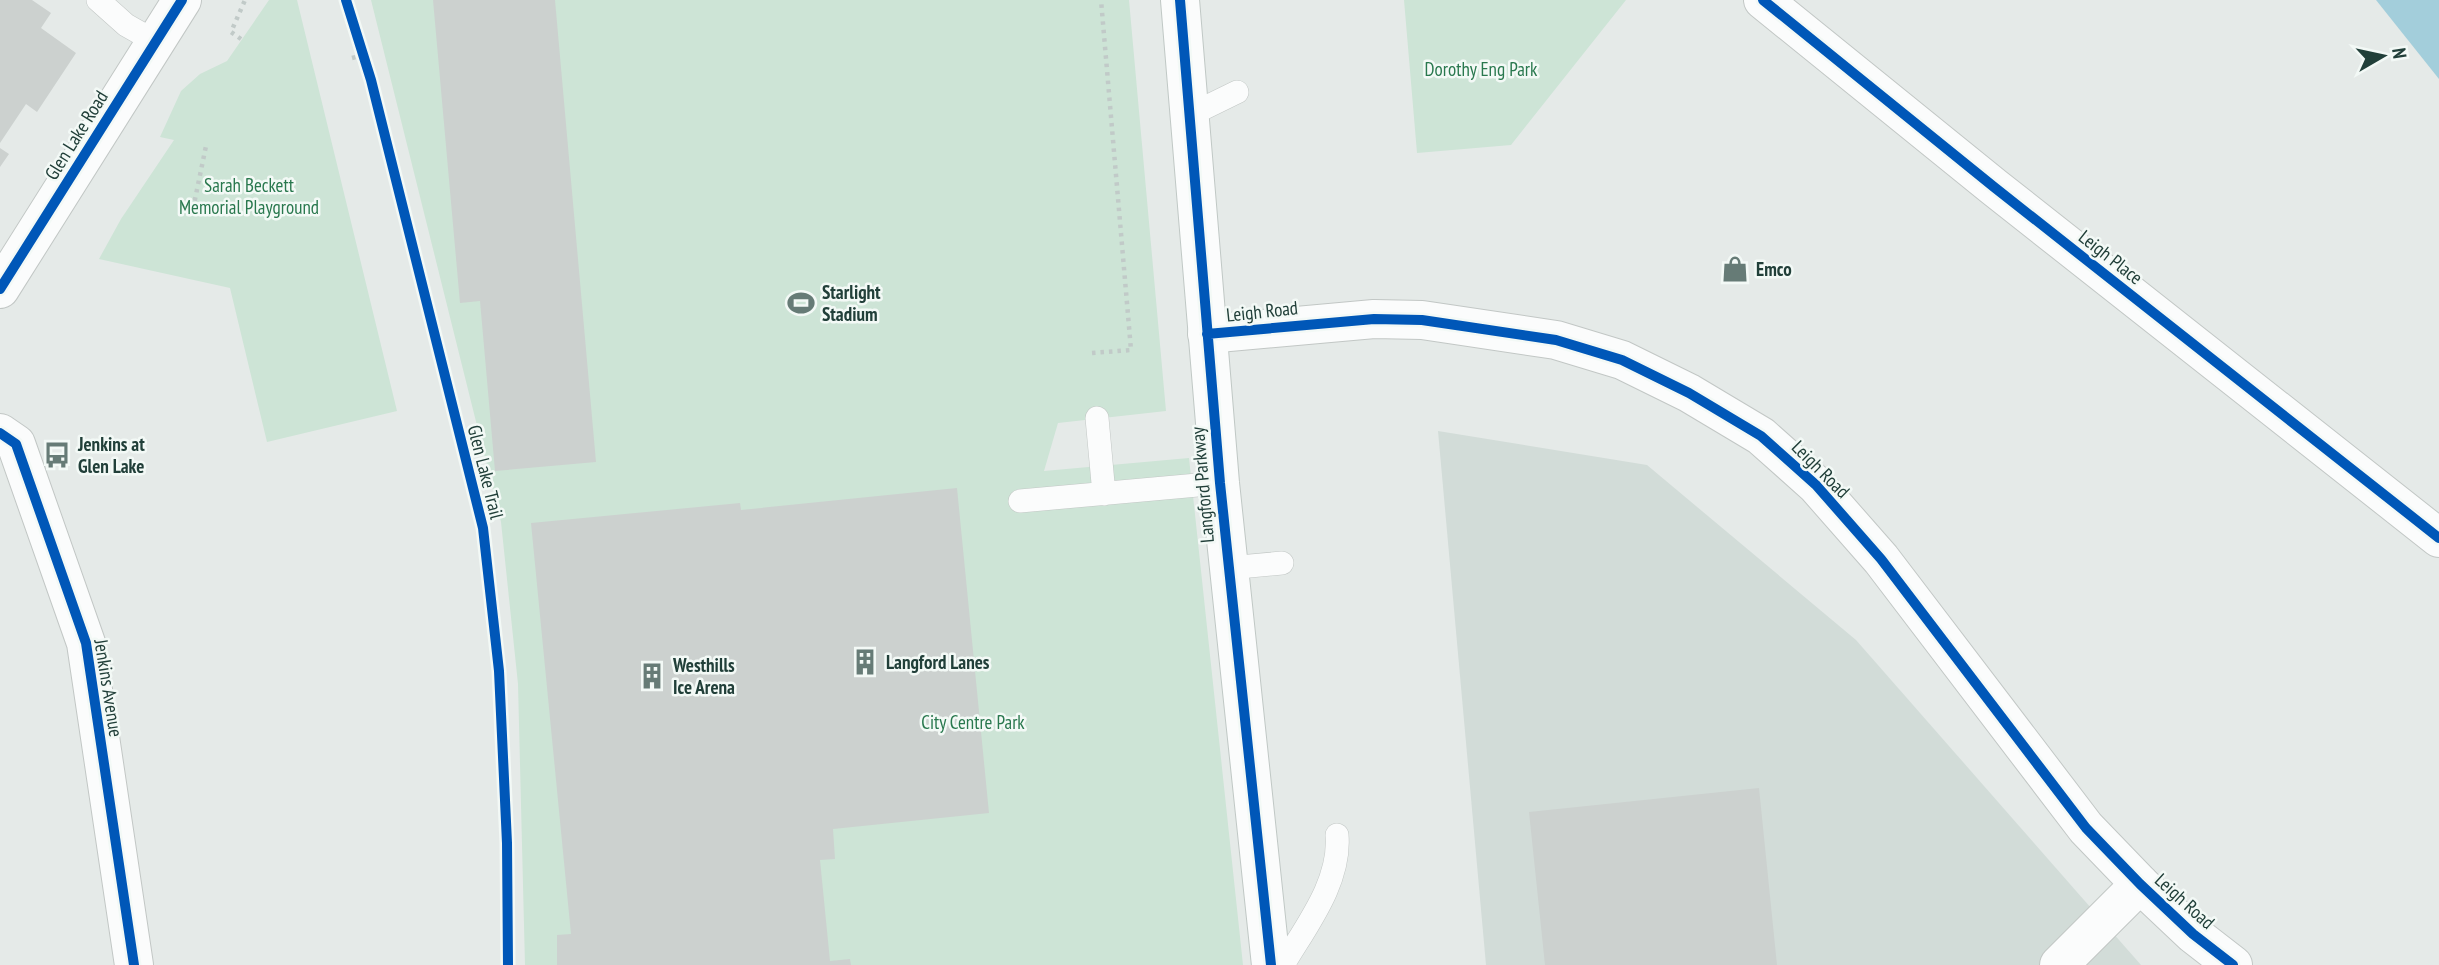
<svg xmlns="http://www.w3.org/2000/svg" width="2439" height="965" viewBox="0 0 2439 965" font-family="'PT Sans Narrow',sans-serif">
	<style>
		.built { fill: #d2dcd8 }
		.green { fill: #cde4d6 }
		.water { fill: #a3cedb }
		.building { fill: #ccd1cf }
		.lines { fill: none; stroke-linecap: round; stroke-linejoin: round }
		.service-casing { stroke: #c2c7c5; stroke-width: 24 }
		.minor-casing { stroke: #c2c7c5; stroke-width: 40 }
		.tertiary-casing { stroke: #c2c7c5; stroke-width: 40 }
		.secondary-casing { stroke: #c0c8c5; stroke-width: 40 }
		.path { stroke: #c1cac8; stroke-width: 4.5; stroke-dasharray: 3.5 5; stroke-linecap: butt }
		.service { stroke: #fbfcfc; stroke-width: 23 }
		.minor { stroke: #fbfcfc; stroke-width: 38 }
		.tertiary { stroke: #fbfcfc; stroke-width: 38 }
		.secondary { stroke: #fbfcfc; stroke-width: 38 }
		.cycleway-casing { stroke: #f3f9f6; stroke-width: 15 }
		.cycleway { stroke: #0057b8; stroke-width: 10 }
		.labels { text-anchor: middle; stroke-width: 5; stroke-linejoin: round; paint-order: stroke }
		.park-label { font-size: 19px; fill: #29784e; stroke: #f3f9f6 }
		.street-label { font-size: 19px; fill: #213f39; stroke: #f3f9f6 }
		.poi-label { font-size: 19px; font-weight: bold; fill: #213f39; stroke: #f3f9f6; text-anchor: start }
	</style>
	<rect width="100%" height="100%" fill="#e5eae8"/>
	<!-- built -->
	<path class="built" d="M1438,431L1647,465L1856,640L2141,965H1486Z"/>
	<!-- green -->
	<path class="green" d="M269,0H297L397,411L267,442L230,288L99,259L121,219L174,140L160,137L181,91L200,74L227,61Z
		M371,0H1129L1166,411L1058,423L1044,471L1189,458L1243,965H525L518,684L501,522Z
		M1404,0H1626L1511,145L1417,153Z"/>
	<!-- water -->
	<path class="water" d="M2376,0H2439V79Z"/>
	<!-- building -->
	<path class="building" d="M0,0H32L51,13L41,28L76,53L37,112L26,104L0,143Z
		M433,0H555L596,462L495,471L480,301L460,303Z
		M0,148L9,154L0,167Z
		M957,488L989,813L833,829L835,859L820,860L830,961L850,959L851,965H557V935L571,934L531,523L740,503L741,510Z
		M1759,788L1777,965H1545L1529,812Z"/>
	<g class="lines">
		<!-- service casing -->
		<g class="service-casing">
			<path id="service" d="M98,0L126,25L156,42
				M1190,115L1237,92
				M1097,418L1104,494
				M1020,501L1220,483
				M1228,568L1282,563
				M1283,965C1306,926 1341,882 1337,835"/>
		</g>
		<!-- minor casing -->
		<g class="minor-casing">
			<path id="minor" d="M1763,0L1994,187L2439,538
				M2059,965L2140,884"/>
		</g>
		<!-- tertiary casing -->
		<g class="tertiary-casing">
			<path id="tertiary" d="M0,289L182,0
				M1207,334L1374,319L1422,320L1556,340L1622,360L1689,393L1761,436L1816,485L1881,559L2086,828L2140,884L2193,934L2233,965
				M0,433L16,444L86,643L134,965"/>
		</g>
		<!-- secondary casing -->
		<g class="secondary-casing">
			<path id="secondary" d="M1180,0L1220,483L1271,965"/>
		</g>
		<!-- path -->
		<path class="path" d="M241,39L231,32L245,0
			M352,58L363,55
			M193,209L206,146
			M1092,353L1131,350L1101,0"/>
		<!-- service -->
		<use href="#service" class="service"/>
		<!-- minor -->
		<use href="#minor" class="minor"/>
		<!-- tertiary -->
		<use href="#tertiary" class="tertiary"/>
		<!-- secondary -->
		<use href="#secondary" class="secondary"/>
		<!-- cycleway casing -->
		<g class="cycleway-casing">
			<path id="cycleway" d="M346,0L371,80L483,528L499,671L507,843L508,965
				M1180,0L1220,483L1271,965
				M1763,0L1994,187L2439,538
				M0,289L182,0
				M1207,334L1374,319L1422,320L1556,340L1622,360L1689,393L1761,436L1816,485L1881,559L2086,828L2140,884L2193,934L2233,965
				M0,433L16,444L86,643L134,965"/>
		</g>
		<!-- cycleway -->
		<use href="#cycleway" class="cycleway"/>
	</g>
	<!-- icons -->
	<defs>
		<g id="shop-bare" transform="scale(2.1)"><path d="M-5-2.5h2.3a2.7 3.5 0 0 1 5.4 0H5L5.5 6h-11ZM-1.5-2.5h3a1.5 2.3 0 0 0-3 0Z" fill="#667b76" stroke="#f3f9f6" stroke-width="2.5" paint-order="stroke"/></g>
		<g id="stadium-bare" transform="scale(2.1)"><path d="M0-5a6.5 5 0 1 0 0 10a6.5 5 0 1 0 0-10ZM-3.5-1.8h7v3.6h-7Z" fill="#667b76" stroke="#f3f9f6" stroke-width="2.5" paint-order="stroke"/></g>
		<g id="bus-bare" transform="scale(2.1)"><path d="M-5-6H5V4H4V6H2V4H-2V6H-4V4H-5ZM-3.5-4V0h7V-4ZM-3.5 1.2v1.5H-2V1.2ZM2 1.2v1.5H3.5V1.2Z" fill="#667b76" stroke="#f3f9f6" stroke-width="2.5" paint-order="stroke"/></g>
		<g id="building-bare" transform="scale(2.1)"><path d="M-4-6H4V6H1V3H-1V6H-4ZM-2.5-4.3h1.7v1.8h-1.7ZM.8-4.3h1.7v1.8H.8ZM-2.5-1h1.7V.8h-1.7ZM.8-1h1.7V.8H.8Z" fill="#667b76" stroke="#f3f9f6" stroke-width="2.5" paint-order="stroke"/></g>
	</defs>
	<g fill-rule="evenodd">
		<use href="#shop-bare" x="1735" y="269"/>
		<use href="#stadium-bare" x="801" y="303"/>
		<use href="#bus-bare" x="57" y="455"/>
		<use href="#building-bare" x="865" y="662"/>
		<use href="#building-bare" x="652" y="676"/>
	</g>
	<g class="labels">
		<!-- park labels -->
		<g class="park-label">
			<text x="1481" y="76">Dorothy Eng Park</text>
			<text x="249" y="192">Sarah Beckett<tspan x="249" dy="22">Memorial Playground</tspan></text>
			<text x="973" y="729">City Centre Park</text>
		</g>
		<!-- street labels -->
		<g class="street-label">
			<text transform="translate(76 135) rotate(-58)" y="7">Glen Lake Road</text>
			<text transform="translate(2111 257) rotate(38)" y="7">Leigh Place</text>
			<text transform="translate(1262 311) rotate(-6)" y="7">Leigh Road</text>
			<text transform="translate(1821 469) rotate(45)" y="7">Leigh Road</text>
			<text transform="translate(486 472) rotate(76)" y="7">Glen Lake Trail</text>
			<text transform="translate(1202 485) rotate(-95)" y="7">Langford Parkway</text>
			<text transform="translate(109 688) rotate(81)" y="7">Jenkins Avenue</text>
			<text transform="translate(2185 901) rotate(42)" y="7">Leigh Road</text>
		</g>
		<!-- poi labels -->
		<g class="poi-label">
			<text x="1756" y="276">Emco</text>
			<text x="822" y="299">Starlight<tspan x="822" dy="22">Stadium</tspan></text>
			<text x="78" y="451">Jenkins at<tspan x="78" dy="22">Glen Lake</tspan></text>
			<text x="886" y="669">Langford Lanes</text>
			<text x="673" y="672">Westhills<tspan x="673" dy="22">Ice Arena</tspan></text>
		</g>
	</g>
	<!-- north arrow -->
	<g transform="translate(2383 56) rotate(81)" stroke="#f3f9f6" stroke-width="5" paint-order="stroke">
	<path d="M0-5L12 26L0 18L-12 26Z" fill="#213f39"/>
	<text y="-10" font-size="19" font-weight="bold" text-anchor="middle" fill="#213f39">N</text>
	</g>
</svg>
